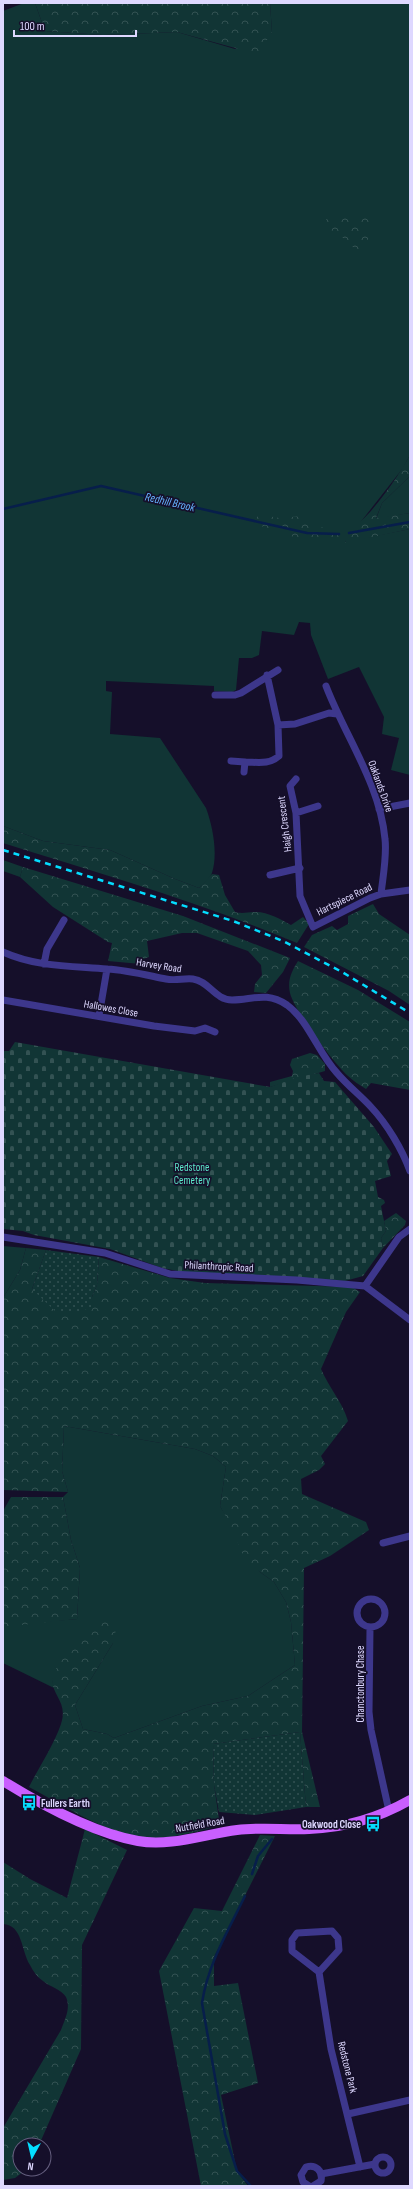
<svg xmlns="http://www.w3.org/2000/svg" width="413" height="2189" viewBox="0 0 413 2189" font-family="'Sofia Sans Condensed',sans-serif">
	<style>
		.green { fill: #113535 }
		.forest { fill: url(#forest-crowns) }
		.cemetery { fill: url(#cemetery-stones) }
		.garden { fill: url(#garden-dots) }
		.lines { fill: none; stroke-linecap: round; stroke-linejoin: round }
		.stream { stroke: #071e4b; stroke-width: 2.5 }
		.street { stroke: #3d378c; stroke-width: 7 }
		.primary { stroke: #c95fff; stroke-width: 10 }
		.rail { stroke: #04ddff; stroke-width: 2.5; stroke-dasharray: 6 5; stroke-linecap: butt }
		.labels { text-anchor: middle; stroke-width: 3.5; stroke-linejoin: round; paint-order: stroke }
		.street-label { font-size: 11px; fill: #ded8ff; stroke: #150f2a }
		.park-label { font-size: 11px; fill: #5ce7c9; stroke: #150f2a }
		.poi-label { font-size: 11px; font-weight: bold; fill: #ded8ff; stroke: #150f2a; text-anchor: start }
		.water-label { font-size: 12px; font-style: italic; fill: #66b3ff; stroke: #150f2a }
	</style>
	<defs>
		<pattern id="forest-crowns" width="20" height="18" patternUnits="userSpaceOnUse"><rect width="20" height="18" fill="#113535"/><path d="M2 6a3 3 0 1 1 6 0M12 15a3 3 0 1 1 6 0" fill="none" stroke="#335253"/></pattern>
		<pattern id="cemetery-stones" width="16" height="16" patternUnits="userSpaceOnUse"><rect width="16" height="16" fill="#113535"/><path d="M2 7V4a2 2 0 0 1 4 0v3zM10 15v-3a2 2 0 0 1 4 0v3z" fill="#335253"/></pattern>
		<pattern id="garden-dots" width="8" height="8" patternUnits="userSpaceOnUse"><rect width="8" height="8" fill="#113535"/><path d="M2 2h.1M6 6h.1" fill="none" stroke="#335253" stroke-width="1.8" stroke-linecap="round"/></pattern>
	</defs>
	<rect width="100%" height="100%" fill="#150f2a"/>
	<!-- green -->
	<path class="green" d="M24,3H35L45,31L103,35L177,32L235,49L272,33L270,3H410V455L403,468L345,542L410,529V775L391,770L399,738L382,734L384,717L359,667L328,679L311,635L310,623L299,622L294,635L262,631L259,655L252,658H239L236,690L232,692L214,691V686L106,681V691L112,692L110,734L160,738L206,808C213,827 218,854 212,873C210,878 203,884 199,888L175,879L110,850L43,841L3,826V11Z
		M410,476V513L376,519L382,503Z
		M3,860L23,867L20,877L3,871Z
		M3,1246L26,1248L20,1270L3,1298Z
		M64,1426L195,1449L213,1456L226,1467L220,1506L260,1572L274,1582L286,1602L291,1622L295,1665L248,1696L202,1706L114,1738L107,1734L83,1729L75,1705L113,1643L52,1679L54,1688L3,1663L4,1625L77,1619L80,1568L71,1540L63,1497L68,1492L62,1471Z"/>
	<!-- forest -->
	<path class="forest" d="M35,3H270L272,33L257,54L177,32L103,35L45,31Z
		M348,213L363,214L370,222L367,248L358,252L343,238L328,228L326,218Z
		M410,455V476L382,503L376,518L410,513V529L345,543L348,530C367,523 400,474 410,455Z
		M258,514L279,518L303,516L325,529H342L338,541L294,537L255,524Z
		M3,826L43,841L110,850L175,879L199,888L212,874L219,875L225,895L235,912C243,914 247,912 254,912C266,911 281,919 291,925L303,917L309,924L297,943C202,903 102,874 3,843Z
		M23,867L183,916L290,958L283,972L266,993L254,992L255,984L262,975L261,965L248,951L197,933H182L147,941L149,957L140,960L141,964L108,961L112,943L108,942L53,907L20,877Z
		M373,904L379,914L410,935V1005L389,991L304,947L312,935L332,926L337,930L348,924V916Z
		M298,961L358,990L410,1022V1090L371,1083L366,1089C360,1085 353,1081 348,1076C333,1062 295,1012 290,993C287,980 292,971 298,961Z
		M310,1053L317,1055L325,1064V1071L270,1087V1082L292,1076L293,1071L290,1065L292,1059Z
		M396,1213L406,1221L405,1225L383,1248L381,1238L386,1231L384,1221Z
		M26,1248L46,1250L32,1289L92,1297L97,1285L99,1257L170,1278L205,1283L352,1287L360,1292L346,1312L321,1369C329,1388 342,1401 348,1421L321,1456L325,1464L319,1470L301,1479L302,1494L366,1522L369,1530L330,1556L304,1568L302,1732L320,1807H306L300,1732L213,1744L214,1785L220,1826C197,1831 173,1839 148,1838C109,1836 63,1805 29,1787C39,1767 54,1745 61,1724C68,1702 53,1697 52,1680C52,1671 74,1641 82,1634C88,1628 97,1623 104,1618L117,1625L113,1643L75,1705L83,1729L107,1734L114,1738L202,1706L248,1696L295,1665L291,1622L286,1602L274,1582L260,1572L242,1553L232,1528L220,1506L226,1467L213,1456L195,1449L64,1426L62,1471L68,1492L3,1490V1298L20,1270Z
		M11,1497H63L71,1540L80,1568L77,1619L3,1627V1511Z
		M85,1829L127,1850L82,1945L81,2049L39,2145H20V2169H27L15,2178L3,2180V2128L61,2030C65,2019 71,2008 66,1997C61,1989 50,1987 43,1981C37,1977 33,1971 30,1965C21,1951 23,1925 3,1924V1862L30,1879L67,1898Z
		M260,1835L275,1836L214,1957V1986L238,1983L258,2083L221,2095L237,2171L248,2186H201L159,1971L194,1908L222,1911Z"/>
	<!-- cemetery -->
	<path class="cemetery" d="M15,1042L270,1087L298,1077L319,1073L324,1081L335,1082L374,1127L392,1154L387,1161L391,1176L375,1181L378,1197L384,1200L385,1203L381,1206L386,1231L381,1238L383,1248L363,1276L345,1281L183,1272L162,1268L110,1249L34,1235L23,1231L3,1229V1051H9Z"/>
	<!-- garden -->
	<path class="garden" d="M46,1250L99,1257L97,1285L92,1297V1307L78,1312L55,1311L32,1289Z
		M300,1732L306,1807L255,1815L219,1812L214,1785L213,1744Z"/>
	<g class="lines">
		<!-- stream -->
		<path class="stream" d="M3,509L101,486L307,533L339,534
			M349,533L410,522
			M252,1874L258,1856L272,1839
			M245,1896C228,1931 208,1964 202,2003L225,2134L237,2171L251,2186"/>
		<!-- street -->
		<path class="street" d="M267,675L278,725L295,724L329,713L337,714
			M326,686C345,736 380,784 385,839C387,856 383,876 381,894
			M215,695H235L241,693L278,670
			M231,761L245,762
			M244,772L245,762C257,762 269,765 279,756L278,725
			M296,779L290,786L296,813L300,896L313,927L370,898L381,894L410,890
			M379,809L410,803
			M296,813L318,806
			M270,875L300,868
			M3,952C36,967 71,966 107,969C127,970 146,975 166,979C175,981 184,978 193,979C209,981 215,1000 232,1000C252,1000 266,991 287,1005C309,1021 318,1053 337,1073C347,1085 360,1095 371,1107C387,1124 402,1149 410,1171
			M44,964L47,949L64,920
			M3,1000L154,1026L195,1031L205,1028L215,1032
			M99,1016L107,969
			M3,1237L105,1253L170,1274L297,1280L365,1286L399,1237L410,1229
			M365,1286L410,1320
			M383,1543L410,1536
			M357 1613a14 14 0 1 1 28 0a14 14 0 1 1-28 0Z
			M370,1628L369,1712L371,1730L389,1811
			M319,1972L339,1950L338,1938L332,1931L297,1933L292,1940V1951L319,1972L331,2049L360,2167
			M348,2114L410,2100
			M375 2165a8 8 0 1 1 16 0a8 8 0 1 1-16 0Z
			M321,2174L375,2164
			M309,2186L303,2182L301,2175L306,2167C316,2164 323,2171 321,2181L313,2186"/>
		<!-- primary -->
		<path class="primary" d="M3,1781C42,1805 93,1833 138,1841C170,1847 205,1834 237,1830C261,1827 285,1830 309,1829C344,1828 380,1817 410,1800"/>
		<!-- rail -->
		<path class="rail" d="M3,850L233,921L283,941L342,972L410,1013"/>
	</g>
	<!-- icons -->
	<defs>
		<g id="bus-bare" transform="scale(1.2)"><path d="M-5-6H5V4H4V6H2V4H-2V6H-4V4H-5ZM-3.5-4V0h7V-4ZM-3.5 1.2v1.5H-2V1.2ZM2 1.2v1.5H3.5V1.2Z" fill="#04ddff" stroke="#150f2a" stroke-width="2.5" paint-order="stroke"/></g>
	</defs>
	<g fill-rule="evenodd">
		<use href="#bus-bare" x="29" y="1803"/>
		<use href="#bus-bare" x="373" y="1824"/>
	</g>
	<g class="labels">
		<!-- street labels -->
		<g class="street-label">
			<text transform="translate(381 786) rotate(70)" y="4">Oaklands Drive</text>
			<text transform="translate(284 824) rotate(-97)" y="4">Haigh Crescent</text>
			<text transform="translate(344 899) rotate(-26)" y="4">Hartspiece Road</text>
			<text transform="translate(159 965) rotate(9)" y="4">Harvey Road</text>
			<text transform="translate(111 1008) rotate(10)" y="4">Hallowes Close</text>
			<text transform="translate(219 1266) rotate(3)" y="4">Philanthropic Road</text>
			<text transform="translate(360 1684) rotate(-90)" y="4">Chanctonbury Chase</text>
			<text transform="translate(200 1824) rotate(-10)" y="4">Nutfield Road</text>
			<text transform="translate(348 2067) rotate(76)" y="4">Redstone Park</text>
		</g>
		<!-- park labels -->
		<g class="park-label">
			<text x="192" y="1171">Redstone<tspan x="192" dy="13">Cemetery</tspan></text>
		</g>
		<!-- poi labels -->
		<g class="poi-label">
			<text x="41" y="1807">Fullers Earth</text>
			<text x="361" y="1828" text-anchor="end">Oakwood Close</text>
		</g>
		<!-- water labels -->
		<g class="water-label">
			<text transform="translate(170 502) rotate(13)" y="4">Redhill Brook</text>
		</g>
	</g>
	<!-- border -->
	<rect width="413" height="2189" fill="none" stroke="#ded8ff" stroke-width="8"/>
	<!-- north arrow -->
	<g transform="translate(32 2157) rotate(188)"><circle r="19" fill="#150f2a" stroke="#655f7f"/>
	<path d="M0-3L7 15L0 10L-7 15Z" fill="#04ddff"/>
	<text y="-6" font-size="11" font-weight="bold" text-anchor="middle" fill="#ded8ff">N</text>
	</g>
	<!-- scale -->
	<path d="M14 30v6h122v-6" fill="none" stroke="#ded8ff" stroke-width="2"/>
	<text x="20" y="30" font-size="12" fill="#ded8ff" stroke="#150f2a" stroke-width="3" paint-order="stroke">100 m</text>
</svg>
